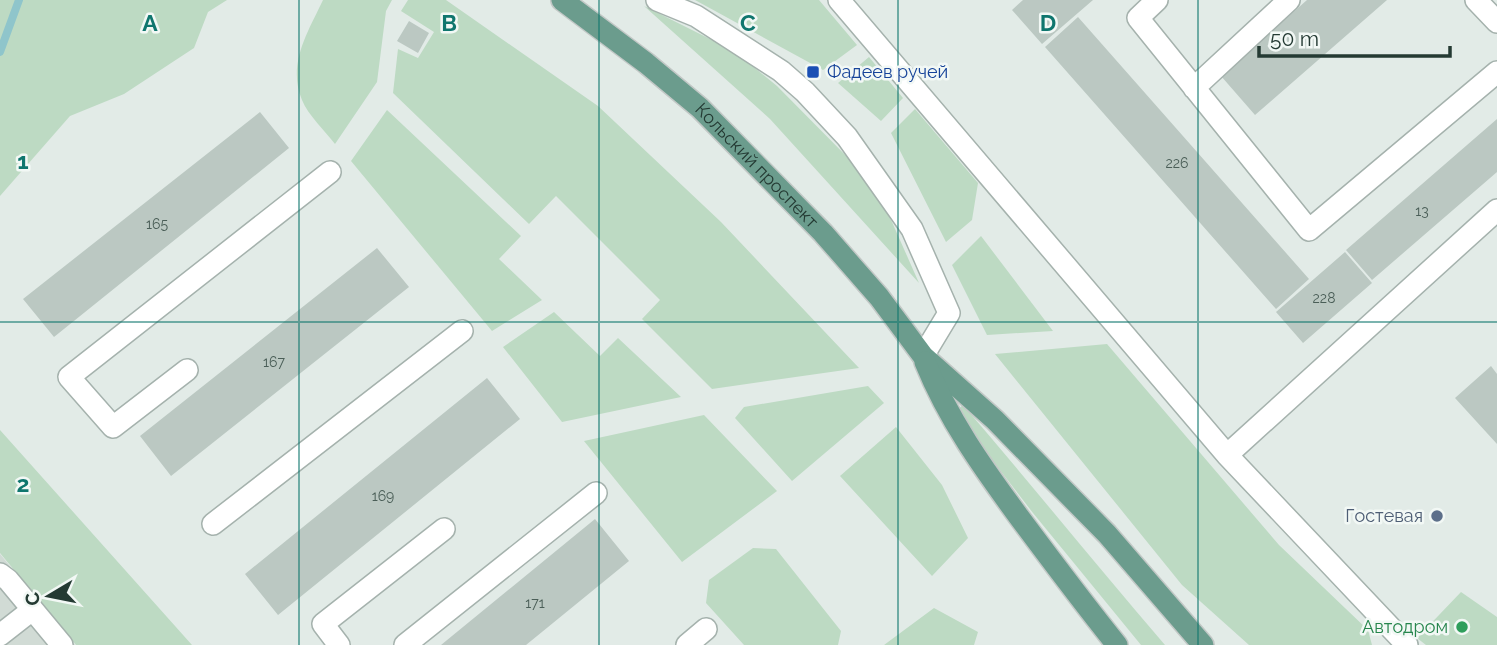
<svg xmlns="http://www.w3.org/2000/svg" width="1497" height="645" viewBox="0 0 1497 645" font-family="Raleway,sans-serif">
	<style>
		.built { fill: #d1dbd5 }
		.green { fill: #bddac3 }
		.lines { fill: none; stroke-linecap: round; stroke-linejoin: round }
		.stream { stroke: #8fc5cb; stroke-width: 8 }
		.building { fill: #bbc8c2 }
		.minor-casing { stroke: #a5b2ad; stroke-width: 24 }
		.major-casing { stroke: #c2c8c6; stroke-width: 24 }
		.minor { stroke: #fff; stroke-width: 21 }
		.major { stroke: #6b9c8d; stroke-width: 21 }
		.grid { fill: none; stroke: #0f766e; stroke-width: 2; stroke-opacity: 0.55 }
		.transit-dot { fill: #1a4fb4; stroke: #f2f8f5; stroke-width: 2.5 }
		.service-dot { fill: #5c6f8a; stroke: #f2f8f5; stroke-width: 2.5 }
		.leisure-dot { fill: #2e9e5b; stroke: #f2f8f5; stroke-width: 2.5 }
		.labels { text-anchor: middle; stroke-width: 5; stroke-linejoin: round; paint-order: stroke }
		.number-label { font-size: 14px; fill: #4a5e57 }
		.transit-label { font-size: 18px; fill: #164399; stroke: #f2f8f5; text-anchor: start }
		.street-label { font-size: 18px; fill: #243a33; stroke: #f2f8f5 }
		.service-label { font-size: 18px; fill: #4e5e75; stroke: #f2f8f5; text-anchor: end }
		.leisure-label { font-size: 18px; fill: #27864d; stroke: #f2f8f5; text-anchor: end }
		.grid-label { font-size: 23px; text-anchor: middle; font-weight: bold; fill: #0f766e; stroke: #f2f8f5; stroke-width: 5; stroke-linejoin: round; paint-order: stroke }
	</style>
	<rect width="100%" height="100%" fill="#e2ebe7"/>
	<!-- built -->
	<path class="built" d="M0,554L75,645H0Z"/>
	<!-- green -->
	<path class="green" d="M0,0H227L208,12L194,48L124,94L70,116L0,196Z
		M323,0H392L386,11L377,82L335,144C325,131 308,115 302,100C287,64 308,32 323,0Z
		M408,0H446L598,106L721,222L859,368L712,389L642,319L660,300L556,196L529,224L393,93L398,49L418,58L434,32L401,11Z
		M695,0H819L857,45L823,70Z
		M644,6L734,51L777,86L866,176L892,222L919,283L770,119Z
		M869,57L903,98L881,121L838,83Z
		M915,109L978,183L972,220L946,242L891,133Z
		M387,110L521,236L499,259L542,300L492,331L351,161Z
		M981,236L1053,331L987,335L952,265Z
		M554,312L600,356L618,338L681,397L562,422L503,347Z
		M1107,344L1279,545L1368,630L1372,645H1249L1182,585L995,354Z
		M868,386L884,403L792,481L735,418L744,407Z
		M963,405C1031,484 1097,566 1165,645H1141L1033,513L955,412Z
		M704,415L777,491L682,562L584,441Z
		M896,427L942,485L968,538L932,576L840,476Z
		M0,430L192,645H76L0,553Z
		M753,548L776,549L841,631L838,645H744L706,603L709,580Z
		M1461,592L1497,617V645H1426L1417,638Z
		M934,608L978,632L974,645H884Z"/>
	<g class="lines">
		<!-- stream -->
		<path class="stream" d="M0,52L19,0"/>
	</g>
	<!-- building -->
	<path class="building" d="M1023,0H1093L1042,44L1012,10Z
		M1307,0H1387L1255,115L1221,76Z
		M1078,17L1309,279L1276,309L1045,47Z
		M409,21L429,33L418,53L397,41Z
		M260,112L289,148L54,337L23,299Z
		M1497,119V172L1372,280L1346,250Z
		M377,248L409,287L171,476L140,436Z
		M1345,252L1372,283L1303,343L1276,312Z
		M1491,366L1497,374V444L1455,398Z
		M487,378L520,419L278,615L245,574Z
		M595,519L629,561L526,645H441Z"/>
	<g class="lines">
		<!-- minor casing -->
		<g class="minor-casing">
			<path id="minor" d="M657,0L696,16L781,71L805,92L847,137L912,229L949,313L923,356
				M839,0L1227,455L1407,645
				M1157,0L1138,18L1309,230L1497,72
				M1476,0L1497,22
				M1194,88L1289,0
				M187,370L113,427L69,377L330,172
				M1227,455L1497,210
				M213,524L462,331
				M0,574L8,580L62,645
				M0,635L32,610
				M339,645L323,624L444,529
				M405,645L596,493
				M687,645L706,629"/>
		</g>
		<!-- major casing -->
		<g class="major-casing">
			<g id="major">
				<path id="s1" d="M562,0L646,63L700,108L823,233L879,297L923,356L995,420L1107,534L1203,645"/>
				<path d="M925,362C948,419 983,468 1019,517C1051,560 1083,603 1117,645"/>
			</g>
		</g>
		<!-- minor -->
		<use href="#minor" class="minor"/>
		<!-- major -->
		<use href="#major" class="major"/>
	</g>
	<!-- grid -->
	<path class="grid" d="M299,0V645M599,0V645M898,0V645M1198,0V645M0,322H1497"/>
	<!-- markers -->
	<rect class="transit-dot" x="806" y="65" width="14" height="14" rx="3.5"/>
	<circle class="service-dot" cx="1437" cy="516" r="7"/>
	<circle class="leisure-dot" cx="1462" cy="627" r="7"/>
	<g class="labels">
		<!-- number labels -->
		<g class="number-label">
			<text x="1177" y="168">226</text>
			<text x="1422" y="216">13</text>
			<text x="157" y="229">165</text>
			<text x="1324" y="303">228</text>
			<text x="274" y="367">167</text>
			<text x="383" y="501">169</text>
			<text x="535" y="608">171</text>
		</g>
		<!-- transit labels -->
		<g class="transit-label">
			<text x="827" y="78">Фадеев ручей</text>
		</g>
		<!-- street labels -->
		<g class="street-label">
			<text dy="6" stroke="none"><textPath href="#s1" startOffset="256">Кольский проспект</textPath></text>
		</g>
		<!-- service labels -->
		<g class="service-label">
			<text x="1423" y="522">Гостевая</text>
		</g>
		<!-- leisure labels -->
		<g class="leisure-label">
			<text x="1448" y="633">Автодром</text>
		</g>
	</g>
	<g class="grid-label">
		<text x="150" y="31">A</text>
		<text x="449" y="31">B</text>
		<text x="748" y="31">C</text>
		<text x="1048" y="31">D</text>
		<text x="23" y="169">1</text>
		<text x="23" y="492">2</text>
	</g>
	<!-- north arrow -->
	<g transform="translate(49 596) rotate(260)" stroke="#f2f8f5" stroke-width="5" paint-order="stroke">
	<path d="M0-5L12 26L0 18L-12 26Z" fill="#243a33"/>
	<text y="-10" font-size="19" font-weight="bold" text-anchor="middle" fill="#243a33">С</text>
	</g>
	<!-- scale -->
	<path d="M1259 46v10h191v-10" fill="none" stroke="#243a33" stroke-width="3.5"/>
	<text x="1270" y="46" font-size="21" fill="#243a33" stroke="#f2f8f5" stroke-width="5" paint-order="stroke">50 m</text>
</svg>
